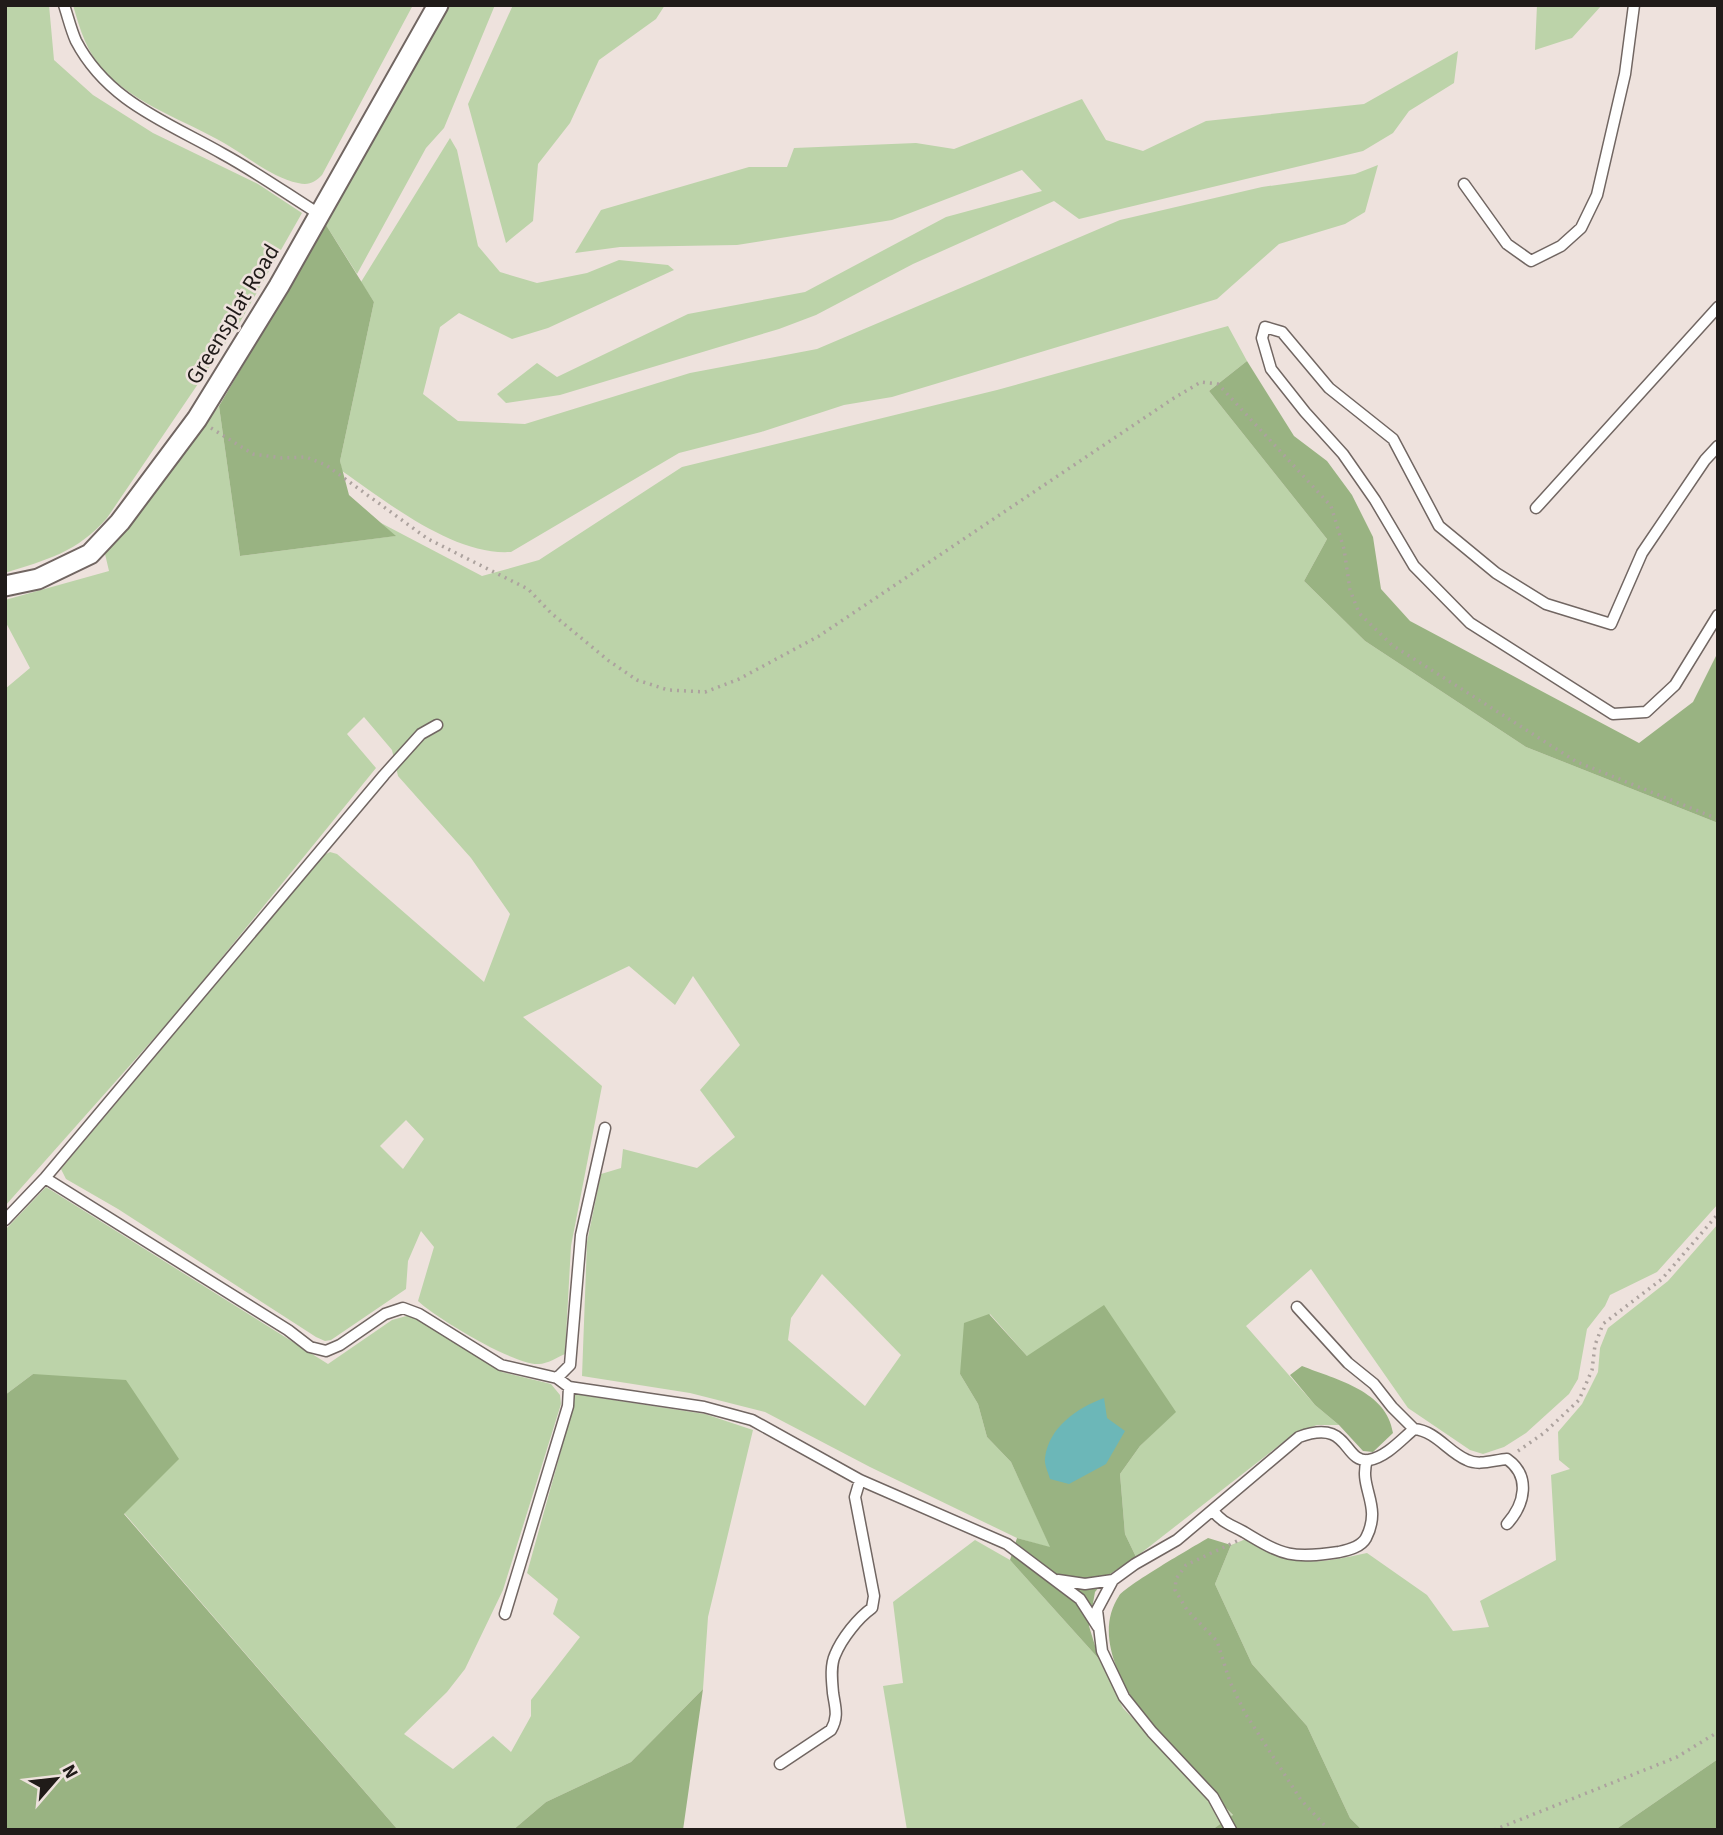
<svg xmlns="http://www.w3.org/2000/svg" width="1723" height="1835" viewBox="0 0 1723 1835" font-family="'Source Sans 3',sans-serif">
	<style>
		.green { fill: #bcd3a9; fill-rule: evenodd }
		.forest { fill: #99b382 }
		.water { fill: #6cb7b8 }
		.lines { fill: none; stroke-linecap: round; stroke-linejoin: round }
		.service-casing { stroke: #716662; stroke-width: 13 }
		.minor-casing { stroke: #716662; stroke-width: 23 }
		.path { stroke: #aca29e; stroke-width: 3.5; stroke-dasharray: 2 5; stroke-linecap: butt }
		.service { stroke: #fff; stroke-width: 10 }
		.minor { stroke: #fff; stroke-width: 19 }
		.labels { text-anchor: middle; stroke-width: 5; stroke-linejoin: round; paint-order: stroke }
		.street-label { font-size: 23px; fill: #201b19; stroke: #eee2dd }
	</style>
	<rect width="100%" height="100%" fill="#eee2dd"/>
	<!-- green -->
	<path class="green" d="M5,5H49L54,60L93,95L153,133L258,184L302,213L240,322L107,518C78,552 46,560 5,573Z
		M73,5H413L322,175C315,182 309,186 298,183C272,178 247,156 224,143C184,120 137,105 105,72C87,53 80,30 73,5Z
		M448,5H495L444,128L426,148L357,274L326,225Z
		M513,5H665L656,19L599,60L570,123L538,164L533,221L506,243L468,104Z
		M1537,5H1602L1572,38L1535,50Z
		M1458,51L1454,83L1409,111L1393,133L1363,151L1079,219L1054,201L913,264L816,315L779,329L560,395L506,403L497,394L537,363L557,377L688,314L805,292L946,217L1042,191L1022,170L892,220L737,245L620,247L575,253L601,210L749,167H787L794,148L916,143L954,149L1082,99L1106,140L1143,151L1206,121L1364,104Z
		M450,138L457,150L478,246L500,272L537,283L587,273L619,260L668,265L674,270L548,328L512,339L459,313L440,327L423,394L458,421L525,424L690,373L817,349L1120,220L1262,187L1355,174L1378,165L1365,212L1345,224L1279,244L1217,299L892,397L844,405L761,432L679,453L511,552C454,556 387,502 342,471L340,461L374,302L361,282Z
		M1228,326L1247,361L1209,391L1327,539L1304,581L1365,641L1526,747L1718,823V1204L1657,1272L1610,1295L1605,1306L1587,1329L1578,1379L1569,1394L1526,1433L1504,1447L1483,1454L1470,1450L1408,1408L1311,1269L1246,1326L1315,1405L1339,1425H1317L1295,1433L1136,1557L1125,1534L1120,1474L1140,1446L1175,1412L1027,1356L990,1314L960,1374L978,1404L987,1437L1011,1462L1051,1548L1017,1538L870,1467L765,1412L690,1393L582,1376L587,1242L601,1174L621,1168L623,1149L697,1168L735,1137L700,1090L740,1045L693,976L675,1005L629,966L523,1017L602,1086L571,1246L565,1354C558,1357 547,1364 539,1364C515,1366 436,1318 418,1301L434,1247L421,1231L408,1261L406,1289L331,1340L325,1341L316,1337L118,1209L66,1179L61,1169L324,855L330,852L337,854L484,982L510,914L471,858L398,776L392,750L364,717L347,734L376,768L180,1009L5,1206V689L30,668L5,621V600L109,571L105,554L219,406L240,556L395,536L381,523L482,576L539,560L682,467L997,390ZM406,1120L424,1139L403,1169L380,1146ZM822,1274L901,1355L865,1406L788,1340L791,1318Z
		M46,1187L328,1364L392,1320L410,1315L502,1372L551,1384L560,1395L561,1404L503,1590L465,1669L447,1692L404,1734L453,1769L493,1736L511,1752L531,1716V1700L580,1637L553,1614L558,1599L527,1573L574,1404V1394L705,1414L753,1430L708,1617L703,1689L631,1762L546,1802L513,1830H398L124,1513L33,1374L5,1395V1230Z
		M1718,1224V1759L1615,1830H1362L1350,1818L1307,1726L1252,1664L1215,1584L1231,1545L1246,1539C1297,1567 1312,1565 1367,1553L1427,1595L1453,1631L1489,1627L1480,1601L1556,1560L1551,1475L1570,1469L1559,1460L1558,1432L1582,1404L1598,1372L1600,1348L1608,1328L1668,1281Z
		M975,1540L1010,1560L1099,1659L1123,1708L1159,1746L1156,1731L1233,1816L1212,1830H907L883,1686L903,1683L893,1602Z"/>
	<!-- forest -->
	<path class="forest" d="M326,225L374,302L340,461L349,495L396,536L240,556L219,406Z
		M1247,361L1294,436L1327,461L1352,495L1373,537L1381,589L1410,621L1639,743L1693,702L1718,652V823L1526,747L1365,641L1304,581L1327,539L1209,391Z
		M1104,1305L1176,1412L1140,1446L1120,1474L1125,1534L1136,1557L1110,1574L1095,1592L1089,1626L1099,1659L1010,1560L1017,1538L1050,1547L1011,1462L987,1437L978,1404L960,1374L964,1323L989,1314L1027,1356Z
		M1302,1366C1337,1380 1387,1391 1393,1433L1373,1452L1363,1451L1339,1425L1315,1405L1290,1375Z
		M33,1374L126,1380L179,1459L124,1514L398,1830H5V1395Z
		M1208,1538L1231,1545L1215,1584L1252,1664L1307,1726L1350,1818L1362,1830H1212L1233,1815C1190,1771 1074,1664 1119,1596C1125,1586 1193,1547 1208,1538Z
		M703,1689L683,1830H513L546,1802L631,1762Z
		M1718,1759V1830H1615Z"/>
	<!-- water -->
	<path class="water" d="M1104,1398L1107,1418L1125,1431L1106,1464L1069,1484L1050,1479C1048,1472 1044,1464 1045,1458C1049,1427 1077,1408 1104,1398Z"/>
	<g class="lines">
		<!-- service casing -->
		<g class="service-casing">
			<path id="service" d="M64,5C68,17 71,30 76,41C108,102 167,122 223,154C256,172 287,194 319,214
				M1464,184L1507,244L1531,261L1561,246L1581,228L1597,195L1625,74L1634,5
				M1718,446L1705,460L1642,553L1611,624L1546,604L1496,573L1439,526L1393,439L1329,388L1282,332L1265,327L1262,338L1271,369L1305,412L1343,454L1375,500L1414,566L1470,623L1613,714L1646,712L1675,685L1718,615
				M1536,508L1718,307
				M45,1178L288,1330L310,1347L326,1351L340,1345L385,1314L403,1308L419,1314L501,1365L557,1378L569,1387L704,1407L752,1420L860,1480L1007,1544L1080,1599L1098,1627
				M5,1220L45,1178L384,775L421,734L437,725
				M1297,1307L1348,1363L1374,1384L1392,1407L1414,1429C1436,1431 1448,1452 1467,1460C1479,1466 1494,1460 1507,1459C1531,1476 1525,1504 1507,1524
				M557,1378L570,1365L581,1235L605,1128
				M1213,1511C1224,1524 1230,1524 1244,1532C1283,1556 1293,1559 1339,1552C1349,1550 1361,1547 1366,1538C1383,1505 1358,1488 1367,1460
				M1058,1580L1085,1584L1113,1580
				M505,1614L568,1406L569,1387
				M780,1764L831,1730C839,1716 835,1707 833,1693C832,1681 830,1666 835,1655C842,1638 858,1618 872,1608L874,1596L855,1497L860,1480
				M1231,1830L1213,1797L1152,1732L1124,1697L1102,1651L1097,1610L1113,1580L1135,1564L1177,1540L1299,1437C1351,1418 1342,1463 1369,1460C1386,1457 1401,1440 1414,1429"/>
		</g>
		<!-- minor casing -->
		<g class="minor-casing">
			<path id="minor" d="M5,586L38,579L90,554L120,522L197,419L279,286L438,5"/>
		</g>
		<!-- path -->
		<path class="path" d="M211,428L253,454L282,458L306,457L326,465L428,539L528,589L551,613L609,661L637,680L668,690L705,692L739,679L819,636L1174,398L1201,382L1218,384L1331,506L1344,549L1350,590L1359,613L1392,645L1577,762L1718,819
			M1518,1451L1544,1433L1579,1400L1592,1370L1595,1345L1603,1324L1662,1279L1718,1214
			M1237,1541L1186,1565L1176,1579L1175,1590L1187,1610L1217,1641L1230,1682L1245,1713L1301,1800L1329,1830
			M1494,1830L1677,1757L1718,1732"/>
		<!-- service -->
		<use href="#service" class="service"/>
		<!-- minor -->
		<use href="#minor" class="minor"/>
	</g>
	<g class="labels">
		<!-- street labels -->
		<g class="street-label">
			<text transform="translate(232 314) rotate(-59)" y="8">Greensplat Road</text>
		</g>
	</g>
	<!-- border -->
	<rect width="1723" height="1835" fill="none" stroke="#201b19" stroke-width="14"/>
	<!-- north arrow -->
	<g transform="translate(56 1779) rotate(62)" stroke="#eee2dd" stroke-width="5" paint-order="stroke">
	<path d="M0-5L12 26L0 18L-12 26Z" fill="#201b19"/>
	<text y="-10" font-size="19" font-weight="bold" text-anchor="middle" fill="#201b19">N</text>
	</g>
</svg>
